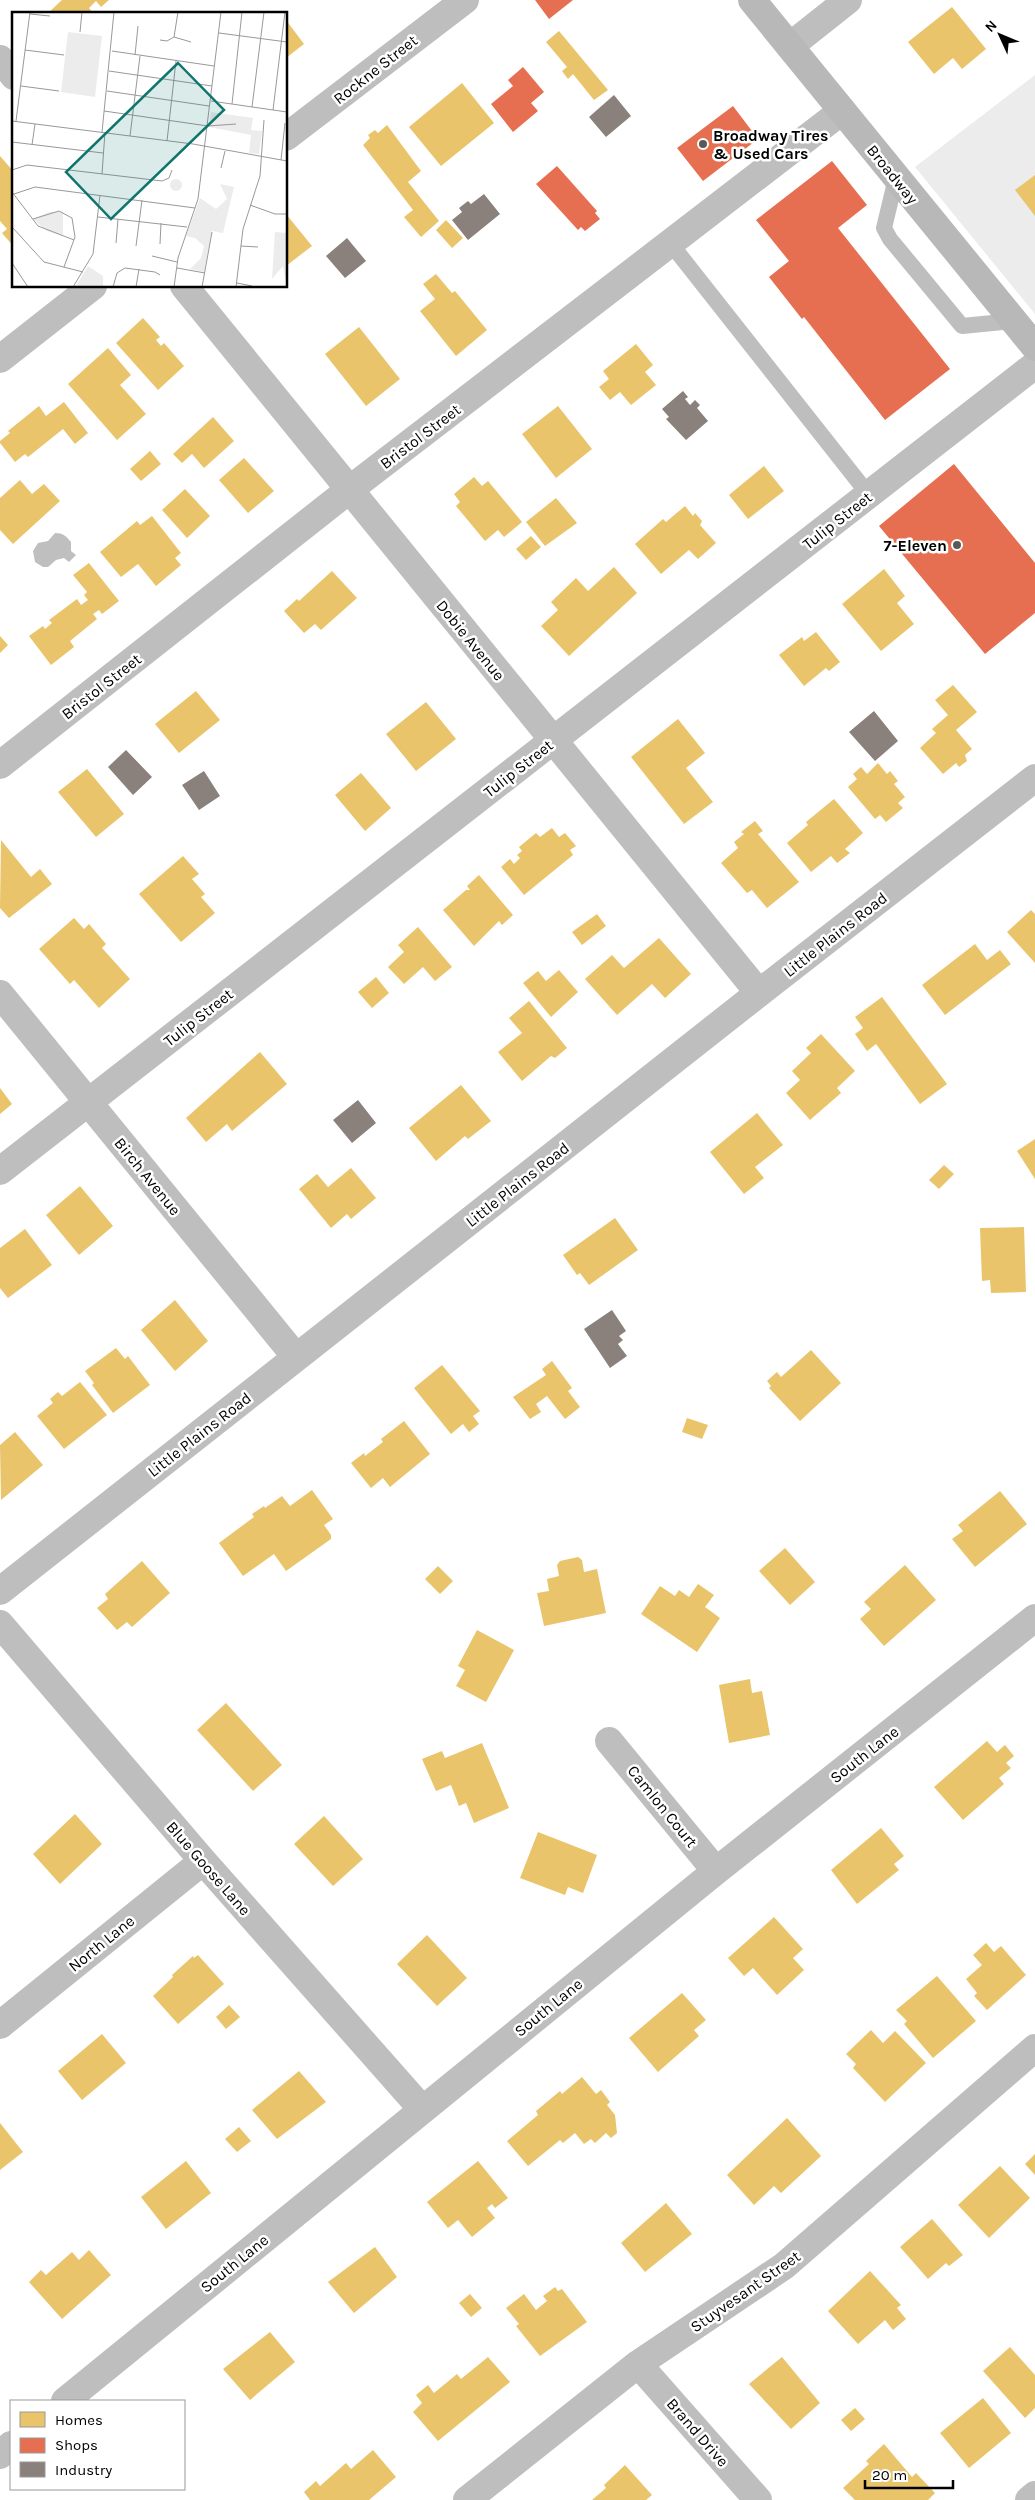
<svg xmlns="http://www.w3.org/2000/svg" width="1035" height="2500" viewBox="0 0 1035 2500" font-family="Karla,sans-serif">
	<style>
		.green { fill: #ececec }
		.water { fill: #bfbfbf }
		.homes { fill: #e9c46a }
		.shops { fill: #e76f51 }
		.industry { fill: #8a817c }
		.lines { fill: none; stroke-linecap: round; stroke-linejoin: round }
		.service { stroke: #bebebe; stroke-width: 16 }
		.minor { stroke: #bebebe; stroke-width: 28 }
		.tertiary { stroke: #bebebe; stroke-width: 28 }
		.secondary { stroke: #b8b8b8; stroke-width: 28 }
		.poi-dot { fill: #595959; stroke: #fff; stroke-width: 2 }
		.labels { text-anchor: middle; stroke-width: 5; stroke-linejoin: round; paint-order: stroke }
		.street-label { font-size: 16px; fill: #000; stroke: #fff }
		.poi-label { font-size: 16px; font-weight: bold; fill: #000; stroke: #fff; text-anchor: start }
		.inset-road { fill: none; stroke: #999; stroke-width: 1 }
		.view { fill: #0f766e; fill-opacity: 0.15; stroke: #0f766e; stroke-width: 2.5 }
		.inset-edge { fill: none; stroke: #000; stroke-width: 2.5 }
	</style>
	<rect width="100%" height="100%" fill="#fff"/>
	<!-- green -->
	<path class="green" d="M1035,75V314L915,167Z"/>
	<!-- water -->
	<path class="water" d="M55,533C63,533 66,536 71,542V551L76,555L69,562L64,558L56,560L48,567H43L35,562L33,551L38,543L48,541Z"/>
	<!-- homes -->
	<path class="homes" d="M62,0H109L101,7L96,1L89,8L94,14H47Z
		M952,7L986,49L962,69L953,58L934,74L908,42Z
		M286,20L304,44L286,58Z
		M559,31L608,90L594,100L573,74L568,79L562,71L567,67L546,42Z
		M462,83L494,123L441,166L409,127Z
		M387,125L421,171L408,182L439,221L421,237L404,217L413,210L363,145L370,138L368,135L375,130L378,133Z
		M0,156L14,172V247L2,233L7,229L0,221Z
		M1035,175V216L1015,190Z
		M286,214L312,246L286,266Z
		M446,220L463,238L452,248L436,230Z
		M436,274L452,293L455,291L487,330L456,356L420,311L435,299L423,284Z
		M143,318L160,337L156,340L161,346L164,343L184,366L158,390L116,343Z
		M359,327L400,379L366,406L325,354Z
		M636,344L653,365L645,372L656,385L631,405L620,392L610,400L599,387L609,379L603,371Z
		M108,348L131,375L120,385L146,414L117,440L68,384Z
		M64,402L88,433L75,444L63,429L28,457L25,454L15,462L0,443V441L10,433L8,431L39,406L46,416Z
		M558,406L592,449L556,478L522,434Z
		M213,417L234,441L204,468L192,454L182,463L173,454Z
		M150,451L161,464L141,481L130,469Z
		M244,458L274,491L248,513L219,480Z
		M764,466L784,491L748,519L729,495Z
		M474,477L482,486L488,481L522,522L504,537L498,530L485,541L456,506L460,502L454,494Z
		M20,480L32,494L44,484L60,501L13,544L0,530V498Z
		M185,489L210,516L187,538L162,510Z
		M556,498L577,523L545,546L526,522Z
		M685,506L693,516L695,513L702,521L700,525L716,543L698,559L689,550L661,574L635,544L663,519L666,522Z
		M152,516L181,553L175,558L181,565L156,586L138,564L121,577L100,552L137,521L140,525Z
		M531,536L541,547L526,560L516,549Z
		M89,563L119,601L102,614L99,610L93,614L97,619L70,641L74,647L51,665L29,636L43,626L45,629L52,623L49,620L77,599L81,605L88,600L84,595L87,592L73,575Z
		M614,567L637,593L569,656L541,626L558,610L551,602L576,578L588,591Z
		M884,569L905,596L897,603L914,624L881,651L842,604Z
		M332,571L357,598L321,630L315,624L304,633L284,611L297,599L299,601Z
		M816,632L840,662L829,671L826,668L804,686L779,655L802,637L804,641Z
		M0,636L8,645L0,653Z
		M953,685L977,712L956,730L972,749L965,755L967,761L959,767L956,763L943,774L920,748L936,733L932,729L948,715L935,700Z
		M196,691L220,720L179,753L155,724Z
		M426,702L456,739L416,771L386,734Z
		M678,719L705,753L686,768L713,802L684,824L631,757Z
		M878,763L887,774L890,771L898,781L894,784L905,797L898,803L903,808L886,822L880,815L875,819L848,787L857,779L853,774L861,767L867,774Z
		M87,769L124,814L96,837L58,792Z
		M361,773L391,808L365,831L335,795Z
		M834,799L863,833L845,849L850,853L837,863L831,856L811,872L787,843L808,825L806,822Z
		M755,821L763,831L758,834L799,882L767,908L752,890L747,893L721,863L738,848L734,842L744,834L741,832Z
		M552,828L559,837L565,833L576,846L570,850L573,855L524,895L501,867L510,859L514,864L520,858L517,855L522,851L519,847L536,833L540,837Z
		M1,840L31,877L40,869L52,884L9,918L0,908Z
		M183,856L199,874L192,879L205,894L201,897L215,913L181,942L139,894Z
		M479,875L513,915L502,925L499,921L474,946L443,910L466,890H470L467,886Z
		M1031,910L1035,914V963L1007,932Z
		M597,914L606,926L582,945L572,932Z
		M74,918L84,929L89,924L106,944L102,948L130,979L99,1008L74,980L70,984L39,949Z
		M418,927L452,967L435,981L423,967L404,984L388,967L404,952L398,945Z
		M659,938L691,974L665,998L652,984L617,1015L585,979L612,955L624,968Z
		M975,944L987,960L1000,950L1011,964L945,1015L922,985Z
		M559,970L578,992L551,1017L523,983L538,971L546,981Z
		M376,977L389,993L372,1008L358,992Z
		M882,997L947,1084L920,1104L876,1044L867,1051L855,1034L863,1028L855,1017Z
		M529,1001L567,1048L555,1058L551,1056L522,1081L498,1052L522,1033L509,1018Z
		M821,1034L855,1071L837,1088L841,1093L810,1120L786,1093L800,1080L792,1071L811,1053L806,1048Z
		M260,1052L287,1084L232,1131L227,1124L206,1142L186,1118Z
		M461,1085L491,1121L468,1139L465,1136L436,1161L409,1128Z
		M0,1088L12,1104L0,1114Z
		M757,1113L783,1145L755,1167L764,1178L744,1194L710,1152Z
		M1035,1139V1179L1017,1151Z
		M944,1165L954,1174L939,1189L929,1180Z
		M351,1168L376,1198L351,1219L347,1214L331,1228L299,1189L317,1174L328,1187Z
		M80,1186L113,1226L79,1255L46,1215Z
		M615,1218L638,1250L589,1285L580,1273L577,1275L563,1255Z
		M1024,1227L1026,1292L991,1293L990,1280L982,1281L980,1228Z
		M25,1229L52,1265L8,1298L0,1288V1248Z
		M175,1300L208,1341L175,1371L141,1330Z
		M116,1348L125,1359L128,1356L150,1385L113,1413L92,1385L94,1383L85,1371Z
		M811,1350L841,1383L800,1421L769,1388L771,1386L767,1381L777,1372L781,1377Z
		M552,1361L572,1388L568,1391L580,1407L565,1419L547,1396L536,1404L541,1412L530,1419L513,1397L546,1375L542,1369Z
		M442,1365L480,1411L473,1416L479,1424L469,1432L463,1424L451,1434L414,1388Z
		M80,1382L107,1415L64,1449L37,1416L53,1403L50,1399L58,1392L62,1396Z
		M687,1418L708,1425L702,1439L682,1432Z
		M404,1421L430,1454L390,1487L383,1478L371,1488L351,1463L364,1453L365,1456L383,1442L381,1439Z
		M15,1432L43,1465L1,1500L0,1445Z
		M312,1490L333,1519L324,1525L331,1535V1539L286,1571L274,1554L243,1576L219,1543L254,1517L252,1514L264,1506L265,1508L282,1496L290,1506Z
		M1000,1491L1027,1524L975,1567L952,1539L963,1531L958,1525Z
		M785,1548L815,1582L790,1605L759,1571Z
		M578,1557L582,1560L584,1572L597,1569L606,1613L544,1626L537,1593L549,1591L547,1579L559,1576L557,1565L560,1561Z
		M142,1561L170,1593L132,1627L127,1622L117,1630L97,1608L108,1599L105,1594Z
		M905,1565L936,1600L884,1646L860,1619L871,1609L864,1602Z
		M438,1566L453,1581L440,1594L425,1579Z
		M698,1584L714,1595L705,1607L720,1618L697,1652L641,1614L660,1586L675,1596L679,1590L689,1597Z
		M477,1630L514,1650L486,1702L456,1686L465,1670L458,1666Z
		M750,1679L752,1693L762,1691L770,1735L729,1743L719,1685Z
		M226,1703L282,1765L253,1791L197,1730Z
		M987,1741L997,1752L1005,1745L1014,1756L1006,1763L1011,1768L999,1778L1004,1784L963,1820L934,1787Z
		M482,1743L509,1808L474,1823L466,1803L459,1806L451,1785L436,1791L422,1759L442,1751L445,1758Z
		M75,1814L102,1844L60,1884L33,1854Z
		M324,1816L363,1859L333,1886L294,1844Z
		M881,1828L904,1856L894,1864L899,1870L857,1904L831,1870Z
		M538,1832L597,1855L583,1893L568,1887L565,1895L520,1878Z
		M774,1917L803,1949L793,1958L804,1970L777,1995L753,1968L744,1976L728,1958Z
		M427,1935L467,1978L437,2006L397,1964Z
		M986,1943L994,1952L1001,1946L1026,1975L987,2010L974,1996L977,1993L966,1979L982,1965L973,1955Z
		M198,1955L224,1984L178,2024L153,1996L173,1977L172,1975L193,1956L194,1958Z
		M937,1976L976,2021L933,2058L904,2024L907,2021L896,2010Z
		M682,1993L706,2020L694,2030L699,2036L658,2072L629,2038Z
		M229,2005L240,2017L226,2029L216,2017Z
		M871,2030L883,2043L895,2031L926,2063L885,2102L853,2068L856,2064L846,2054Z
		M102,2034L126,2063L82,2100L58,2071Z
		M299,2071L326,2102L277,2139L252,2110Z
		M582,2077L596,2094L601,2090L610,2102L607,2105L615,2115L617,2133L611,2138L606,2133L595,2143L591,2139L584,2144L575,2133L563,2143L560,2140L528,2166L507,2141L538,2115L536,2111L560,2091L562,2094Z
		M787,2118L821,2156L781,2193L774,2186L754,2205L727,2175Z
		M0,2123L23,2152L0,2170Z
		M239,2127L251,2141L237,2152L225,2139Z
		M1035,2154V2175L1025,2164Z
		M186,2161L211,2193L166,2229L141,2197Z
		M478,2161L508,2198L495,2208L492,2204L487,2208L495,2218L472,2237L458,2220L448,2228L427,2202Z
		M1000,2166L1030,2198L989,2238L958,2205Z
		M666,2203L692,2234L645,2272L621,2243Z
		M932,2219L963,2255L949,2266L946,2263L928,2279L900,2247Z
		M375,2247L397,2277L354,2313L328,2282Z
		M89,2250L111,2275L62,2319L29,2282L41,2270L46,2275L72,2252L79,2260Z
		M870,2271L901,2305L897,2308L906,2319L893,2330L885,2320L858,2344L828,2311Z
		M555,2287L558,2291L562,2289L587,2322L540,2356L516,2326L519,2324L506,2308L524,2294L536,2310L547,2301L543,2296Z
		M470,2294L482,2308L471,2317L459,2303Z
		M270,2332L295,2362L250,2400L223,2369Z
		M1010,2347L1035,2375V2408L1025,2418L983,2371Z
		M488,2357L510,2382L438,2441L413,2412L422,2403L416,2395L428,2385L434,2393L457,2374L461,2379Z
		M782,2357L820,2403L791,2429L749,2384Z
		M983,2398L1011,2433L969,2468L940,2433Z
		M855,2408L865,2419L851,2431L841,2420Z
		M884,2444L912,2477L916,2473L935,2493L928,2500H855L843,2488L869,2464L866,2461Z
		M373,2450L396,2477L369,2500H310L304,2492L316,2481L320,2486L346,2463L351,2469Z
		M625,2465L652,2495L646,2500H592L606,2488L604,2485Z"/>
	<!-- shops -->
	<path class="shops" d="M535,0H573L549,19Z
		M523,67L544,92L531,103L538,111L513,132L491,104L513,86L508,80Z
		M733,106L758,139L703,181L677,148Z
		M832,161L867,205L838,228L950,369L885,420L804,317L802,319L769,277L789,261L756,220Z
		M557,166L597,211L595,213L600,219L585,231L581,227L578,230L536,184Z
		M954,464L1035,563V613L985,654L879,526Z"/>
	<!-- industry -->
	<path class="industry" d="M614,95L631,116L606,137L589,117Z
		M484,194L500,214L468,240L452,220L462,212L459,208L468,201L471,204Z
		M347,238L366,261L345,278L326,256Z
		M683,391L688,397L685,399L690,405L695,400L700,405L697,408L708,421L686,440L666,419L669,417L662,409Z
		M874,711L898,741L875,761L849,732Z
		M126,750L152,777L133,795L108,767Z
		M204,771L220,796L199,810L182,785Z
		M358,1100L376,1123L352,1143L333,1120Z
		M612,1310L626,1331L619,1336L623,1340L618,1344L627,1356L610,1368L584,1329Z"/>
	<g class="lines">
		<!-- service -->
		<path class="service" d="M896,178L884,228L890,239L962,326L1013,321
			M671,244L869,495"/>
		<!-- minor -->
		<path class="minor" d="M790,46L848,0
			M0,59L14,76
			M286,137L465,0
			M184,286L759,993
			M0,359L93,286
			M0,765L349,490L842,111
			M0,994L296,1357
			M0,1171L1035,365
			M0,1624L203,1861L422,2109
			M609,1741L716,1871
			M0,2025L203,1861
			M638,2364L758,2500
			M65,2401L716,1871L1035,1618
			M0,2455L11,2445
			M467,2500L638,2364L784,2266L1035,2048
			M1029,2500L1035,2495"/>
		<!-- tertiary -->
		<path class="tertiary" d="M0,1591L759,993L1035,778"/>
		<!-- secondary -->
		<path class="secondary" d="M752,0L1035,347"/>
	</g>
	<!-- markers -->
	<g class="poi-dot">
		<circle cx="703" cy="144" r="5"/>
		<circle cx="957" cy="545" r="5"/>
	</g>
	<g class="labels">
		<!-- street labels -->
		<g class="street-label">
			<text transform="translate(375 69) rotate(-38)" y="6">Rockne Street</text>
			<text transform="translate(893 174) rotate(51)" y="6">Broadway</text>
			<text transform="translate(420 436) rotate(-37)" y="6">Bristol Street</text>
			<text transform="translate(837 520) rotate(-38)" y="6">Tulip Street</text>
			<text transform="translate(471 640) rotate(51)" y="6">Dobie Avenue</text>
			<text transform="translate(101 686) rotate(-38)" y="6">Bristol Street</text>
			<text transform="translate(518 768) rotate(-38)" y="6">Tulip Street</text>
			<text transform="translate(835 934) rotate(-38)" y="6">Little Plains Road</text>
			<text transform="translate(198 1017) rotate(-38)" y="6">Tulip Street</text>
			<text transform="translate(148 1176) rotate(51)" y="6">Birch Avenue</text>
			<text transform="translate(517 1184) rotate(-38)" y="6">Little Plains Road</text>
			<text transform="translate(199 1434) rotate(-38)" y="6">Little Plains Road</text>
			<text transform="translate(864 1754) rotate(-38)" y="6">South Lane</text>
			<text transform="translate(663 1806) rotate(51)" y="6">Camlon Court</text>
			<text transform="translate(209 1868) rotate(49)" y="6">Blue Goose Lane</text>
			<text transform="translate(101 1943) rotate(-39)" y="6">North Lane</text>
			<text transform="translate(548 2007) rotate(-39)" y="6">South Lane</text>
			<text transform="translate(234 2263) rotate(-39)" y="6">South Lane</text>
			<text transform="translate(745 2291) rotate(-35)" y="6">Stuyvesant Street</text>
			<text transform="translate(698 2432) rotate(49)" y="6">Brand Drive</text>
		</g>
		<!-- poi labels -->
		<g class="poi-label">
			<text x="713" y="141">Broadway Tires<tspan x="713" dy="18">&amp; Used Cars</tspan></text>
			<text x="947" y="551" text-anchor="end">7-Eleven</text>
		</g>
	</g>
	<!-- overview -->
	<g transform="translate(12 12)">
		<rect width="275" height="275" fill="#fff"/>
		<path d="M56,20L90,24L83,85L49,80ZM199,100L241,106L239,118L250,119L247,142L237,141L239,123L197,115ZM158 173a6 6 0 1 1 12 0a6 6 0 1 1-12 0ZM208,172L222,175L211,221L200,219L192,260L178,257L189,246L192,234L183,226L174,224L188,186L204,197L215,187ZM37,200H51V224L35,219L21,207ZM263,220L275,221V275L271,254L260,267ZM76,254L91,264V275L64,274Z" fill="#ececec"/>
		<path class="inset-road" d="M18,2L38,4M68,20L70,0M207,21L275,30M162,25L179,30M148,28L155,29L162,25L166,0M13,38L52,43M100,39L202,54M123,43L126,14M97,59L200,74M9,74L47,79M95,79L197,94M199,89L275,100M220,92L230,0M240,95L252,0M261,98L273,0M92,99L196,114L224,112M0,109L181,132L275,149M4,109L18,0M90,120L102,0M118,124L128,44M155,129L164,49M0,130L91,141M20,133L23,112M269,148L273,111M209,156L213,139M0,158L15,153L150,169L157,166L160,158M90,162L93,120M0,180L26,214L62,228M2,182L23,175L183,196M238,193L263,202H275M86,205L175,215M21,207L47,199L60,206L63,225L52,255M0,215L32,250L71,260M104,231L106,207M148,232L149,211M124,234L130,188M229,234L246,235M140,244L165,250M0,251L16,275M165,256L193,261M225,271L240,274M61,275L81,242L88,183M101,275L105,261L113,256L143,260L148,263M124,275L127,257M162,275L166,246L186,187L209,0M190,275L200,220M224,275L231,217L248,164L252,108"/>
		<path class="view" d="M166,51L212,98L99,207L54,160Z"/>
		<rect width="275" height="275" class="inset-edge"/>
	</g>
	<!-- legend -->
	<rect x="10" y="2400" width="175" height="90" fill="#ffffff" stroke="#999999"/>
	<rect x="20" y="2412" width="25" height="15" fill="#e9c46a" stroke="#999999"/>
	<text x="55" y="2425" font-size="15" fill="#000000">Homes</text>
	<rect x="20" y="2438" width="25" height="15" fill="#e76f51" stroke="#999999"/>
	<text x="55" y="2450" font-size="15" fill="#000000">Shops</text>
	<rect x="20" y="2462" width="25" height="15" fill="#8a817c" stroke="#999999"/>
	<text x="55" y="2475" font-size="15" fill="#000000">Industry</text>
	<!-- north arrow -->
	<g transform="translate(1000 35) rotate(314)" stroke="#ffffff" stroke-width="4" paint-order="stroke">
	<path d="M0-4L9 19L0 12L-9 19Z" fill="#000000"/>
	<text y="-8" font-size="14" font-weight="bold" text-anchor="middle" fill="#000000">N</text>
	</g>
	<!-- scale -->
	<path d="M865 2480v8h88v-8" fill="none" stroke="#000000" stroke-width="2.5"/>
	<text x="872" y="2480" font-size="15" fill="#000000" stroke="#ffffff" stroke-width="4" paint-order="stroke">20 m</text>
</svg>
